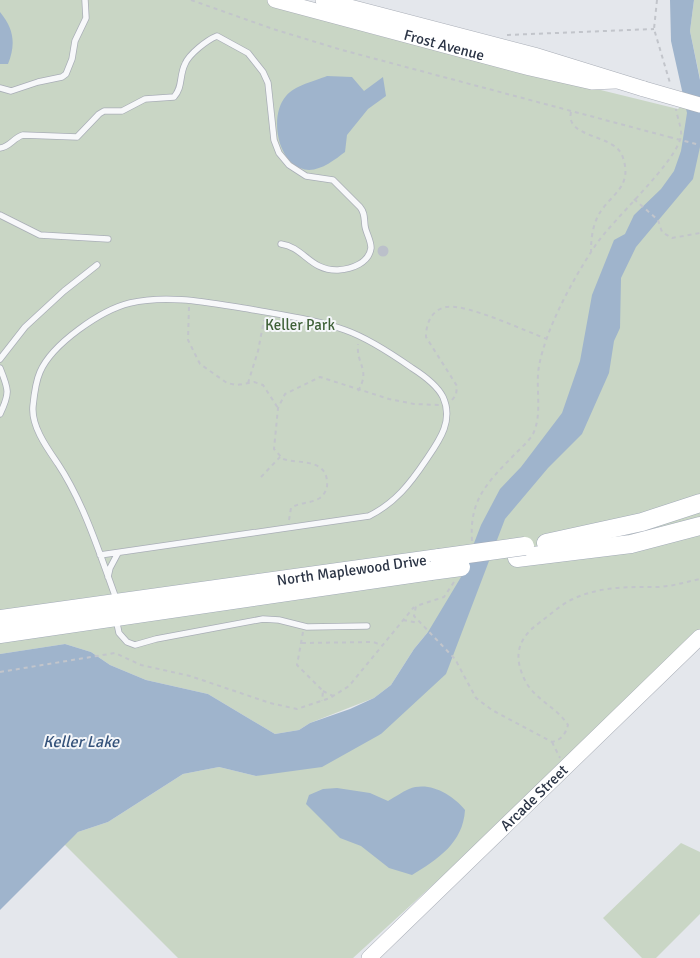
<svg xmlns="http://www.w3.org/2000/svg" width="700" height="958" viewBox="0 0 700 958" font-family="Signika,sans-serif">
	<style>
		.green { fill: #c9d6c5 }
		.water { fill: #9fb4cc }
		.building { fill: #bbc0ca }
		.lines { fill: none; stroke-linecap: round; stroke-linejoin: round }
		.lane-casing { stroke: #a9aeb7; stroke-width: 7 }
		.secondary-casing { stroke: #a9aeb7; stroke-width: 16 }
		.primary-casing { stroke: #a3abb8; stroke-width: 19 }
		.path { stroke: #c2c5cb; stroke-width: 2; stroke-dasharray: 4 4; stroke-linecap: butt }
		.lane { stroke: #f7f8fa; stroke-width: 5.5 }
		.secondary { stroke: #fff; stroke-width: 15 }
		.primary { stroke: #fff; stroke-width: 18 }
		.secondary-bridge-casing { stroke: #a9aeb7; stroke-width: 16; stroke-linecap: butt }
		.primary-bridge-casing { stroke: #a3abb8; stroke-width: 19; stroke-linecap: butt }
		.path-bridge { stroke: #c2c5cb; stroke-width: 2; stroke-dasharray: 4 4; stroke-linecap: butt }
		.secondary-bridge { stroke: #fff; stroke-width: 15 }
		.primary-bridge { stroke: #fff; stroke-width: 18 }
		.labels { text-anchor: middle; stroke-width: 4; stroke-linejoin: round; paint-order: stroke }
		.street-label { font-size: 15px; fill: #2b3445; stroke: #f4f6f9 }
		.park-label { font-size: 15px; fill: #3f6138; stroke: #f4f6f9 }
		.water-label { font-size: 16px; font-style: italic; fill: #34527a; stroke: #f4f6f9 }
	</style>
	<rect width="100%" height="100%" fill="#e4e7ec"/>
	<!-- green -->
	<path class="green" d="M0,0H271L372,34L678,109L690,97L700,83V629L482,840L353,958H178L64,844L78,832L108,822L183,774L219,767L256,776L381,734L428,632L414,649L391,685L374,698L310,723L299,730L275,734L208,694L146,680L110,665L91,652L65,644L0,654Z
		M694,0H700V79L690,31Z
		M681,843L700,852V914L656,958H642L603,918Z"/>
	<!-- water -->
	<path class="water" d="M670,0H694L690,31L700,80V147L693,179L636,247L621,278L620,328L614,341L609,373L582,434L548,468L505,519L446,674L381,734L322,767L256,776L219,767L183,774L108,822L78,832L0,910V654L65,644L91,652L110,665L146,680L208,694L275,734L299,730L310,723L350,709L374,698L391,685L414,649L428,632L461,577L481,525L500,489L521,467L562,413L580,361L592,295L614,240L625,234L634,215L661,189L674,171L681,151L687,113L671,41Z
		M0,12C14,29 16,44 8,64H0Z
		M327,76L352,77L364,91L383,77L386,96L368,109L347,135L345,152C333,161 316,175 300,168C276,158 270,114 286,96C295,85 315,81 327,76Z
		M337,788L370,793L388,801C395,797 402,792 409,789C429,781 452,794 465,810C463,843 438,859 412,875L389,868L361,846L340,838L306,804L309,795L323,789Z"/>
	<!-- building -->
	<path class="building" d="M377.5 251a5.5 5.5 0 1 1 11 0a5.5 5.5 0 1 1-11 0Z"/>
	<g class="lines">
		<!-- lane casing -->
		<g class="lane-casing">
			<path id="lane" d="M0,88L11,91L38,82L62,77L66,74L72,59L75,41L86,18L85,0
				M0,148C10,147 13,138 23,135L77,137L99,114L104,111H122L145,99L174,97C183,87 179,76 185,64C189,54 207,40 217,36L248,53L263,72L268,83L274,140L279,153L289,165L306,176L333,180L360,207C365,213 364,218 365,226C366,233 371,240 371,248C369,263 352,269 338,270C310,271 304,247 281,244
				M0,215L40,235L108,239
				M0,359L25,327L64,291L97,265
				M0,368C9,390 10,393 0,414
				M100,555L369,516C395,503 410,484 426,460C439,441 454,421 443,397C437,385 423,375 412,368C392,354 368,338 345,330C314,319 281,315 249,309C210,303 169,294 130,303C101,310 52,344 40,372C36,381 34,396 33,406C31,426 47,448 58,464C85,505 100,555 117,601
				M108,577L110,568L118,553
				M116,619L119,633L127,642L135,645L156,639L263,619L279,620L307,627L367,626"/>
		</g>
		<!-- secondary casing -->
		<g class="secondary-casing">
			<g id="secondary">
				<path id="s1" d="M275,0L530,68L592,82L615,81"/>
				<path d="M323,0L534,55L644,89"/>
				<path id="s2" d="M369,958L700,637"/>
			</g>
		</g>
		<!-- primary casing -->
		<g class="primary-casing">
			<g id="primary">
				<path d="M546,543L642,522L700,503"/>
				<path d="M517,558L631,544L700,526"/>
				<path id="s3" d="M0,619L439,558"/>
				<path d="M0,634L431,571"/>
			</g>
		</g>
		<!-- path -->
		<path class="path" d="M191,0L273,29L342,50L669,137
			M657,0L654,29L670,83
			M507,35L654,29
			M571,112C565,138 613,134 622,155C635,189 608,194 597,218C592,229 591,241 591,252
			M634,199L658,220L662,232L672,238L700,233
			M189,307L188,340L200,364L227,383L237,385L254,382L263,385L278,408
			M248,383L258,351L264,320
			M358,391C371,369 356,365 358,344
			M452,400L456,395L457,386L426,337C426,324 431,310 446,307C466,303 525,331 547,339
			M261,477L280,457
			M289,520L291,508C299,502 310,504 320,498C325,494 328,488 327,481C325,458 298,464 283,459L274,449L278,408L285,394L320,377L389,399L414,404L439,405
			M472,541C469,499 488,482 515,454C521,448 529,441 533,434C543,413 535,388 539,366C546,328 573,279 595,246C612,220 677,162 681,136C682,128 677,117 676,109
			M454,582L444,597L416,606L414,616L455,659L476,698L492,710L552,742C562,739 565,735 568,725C555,705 532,699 523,676C513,653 520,637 539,623C550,615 560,605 573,599C600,586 630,587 659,587C673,586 686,582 700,579
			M403,620L418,623
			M303,632L297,665L323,691L322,701
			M302,643L373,642L382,645
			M0,672L115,653L141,665L190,676L270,703L297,709L330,698L349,686L414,607
			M323,691L333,696
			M552,742L560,758"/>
		<!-- lane -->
		<use href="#lane" class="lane"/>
		<!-- secondary -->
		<use href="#secondary" class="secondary"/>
		<!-- primary -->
		<use href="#primary" class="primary"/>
		<!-- secondary-bridge casing -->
		<g class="secondary-bridge-casing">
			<path id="secondary-bridge" d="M644,89L700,105"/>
		</g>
		<!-- primary-bridge casing -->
		<g class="primary-bridge-casing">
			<path id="primary-bridge" d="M439,558L525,546
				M431,571L461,567"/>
		</g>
		<!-- path-bridge -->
		<path class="path-bridge" d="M669,137L700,145"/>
		<!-- secondary-bridge -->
		<use href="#secondary-bridge" class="secondary-bridge"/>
		<!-- primary-bridge -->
		<use href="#primary-bridge" class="primary-bridge"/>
	</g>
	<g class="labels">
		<!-- street labels -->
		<g class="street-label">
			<text dy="5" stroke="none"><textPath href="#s1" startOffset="175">Frost Avenue</textPath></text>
			<text dy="5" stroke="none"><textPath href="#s3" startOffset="355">North Maplewood Drive</textPath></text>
			<text dy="5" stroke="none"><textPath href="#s2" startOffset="230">Arcade Street</textPath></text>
		</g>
		<!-- park labels -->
		<g class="park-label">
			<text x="300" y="330">Keller Park</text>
		</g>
		<!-- water labels -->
		<g class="water-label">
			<text x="81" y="747">Keller Lake</text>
		</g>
	</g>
</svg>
